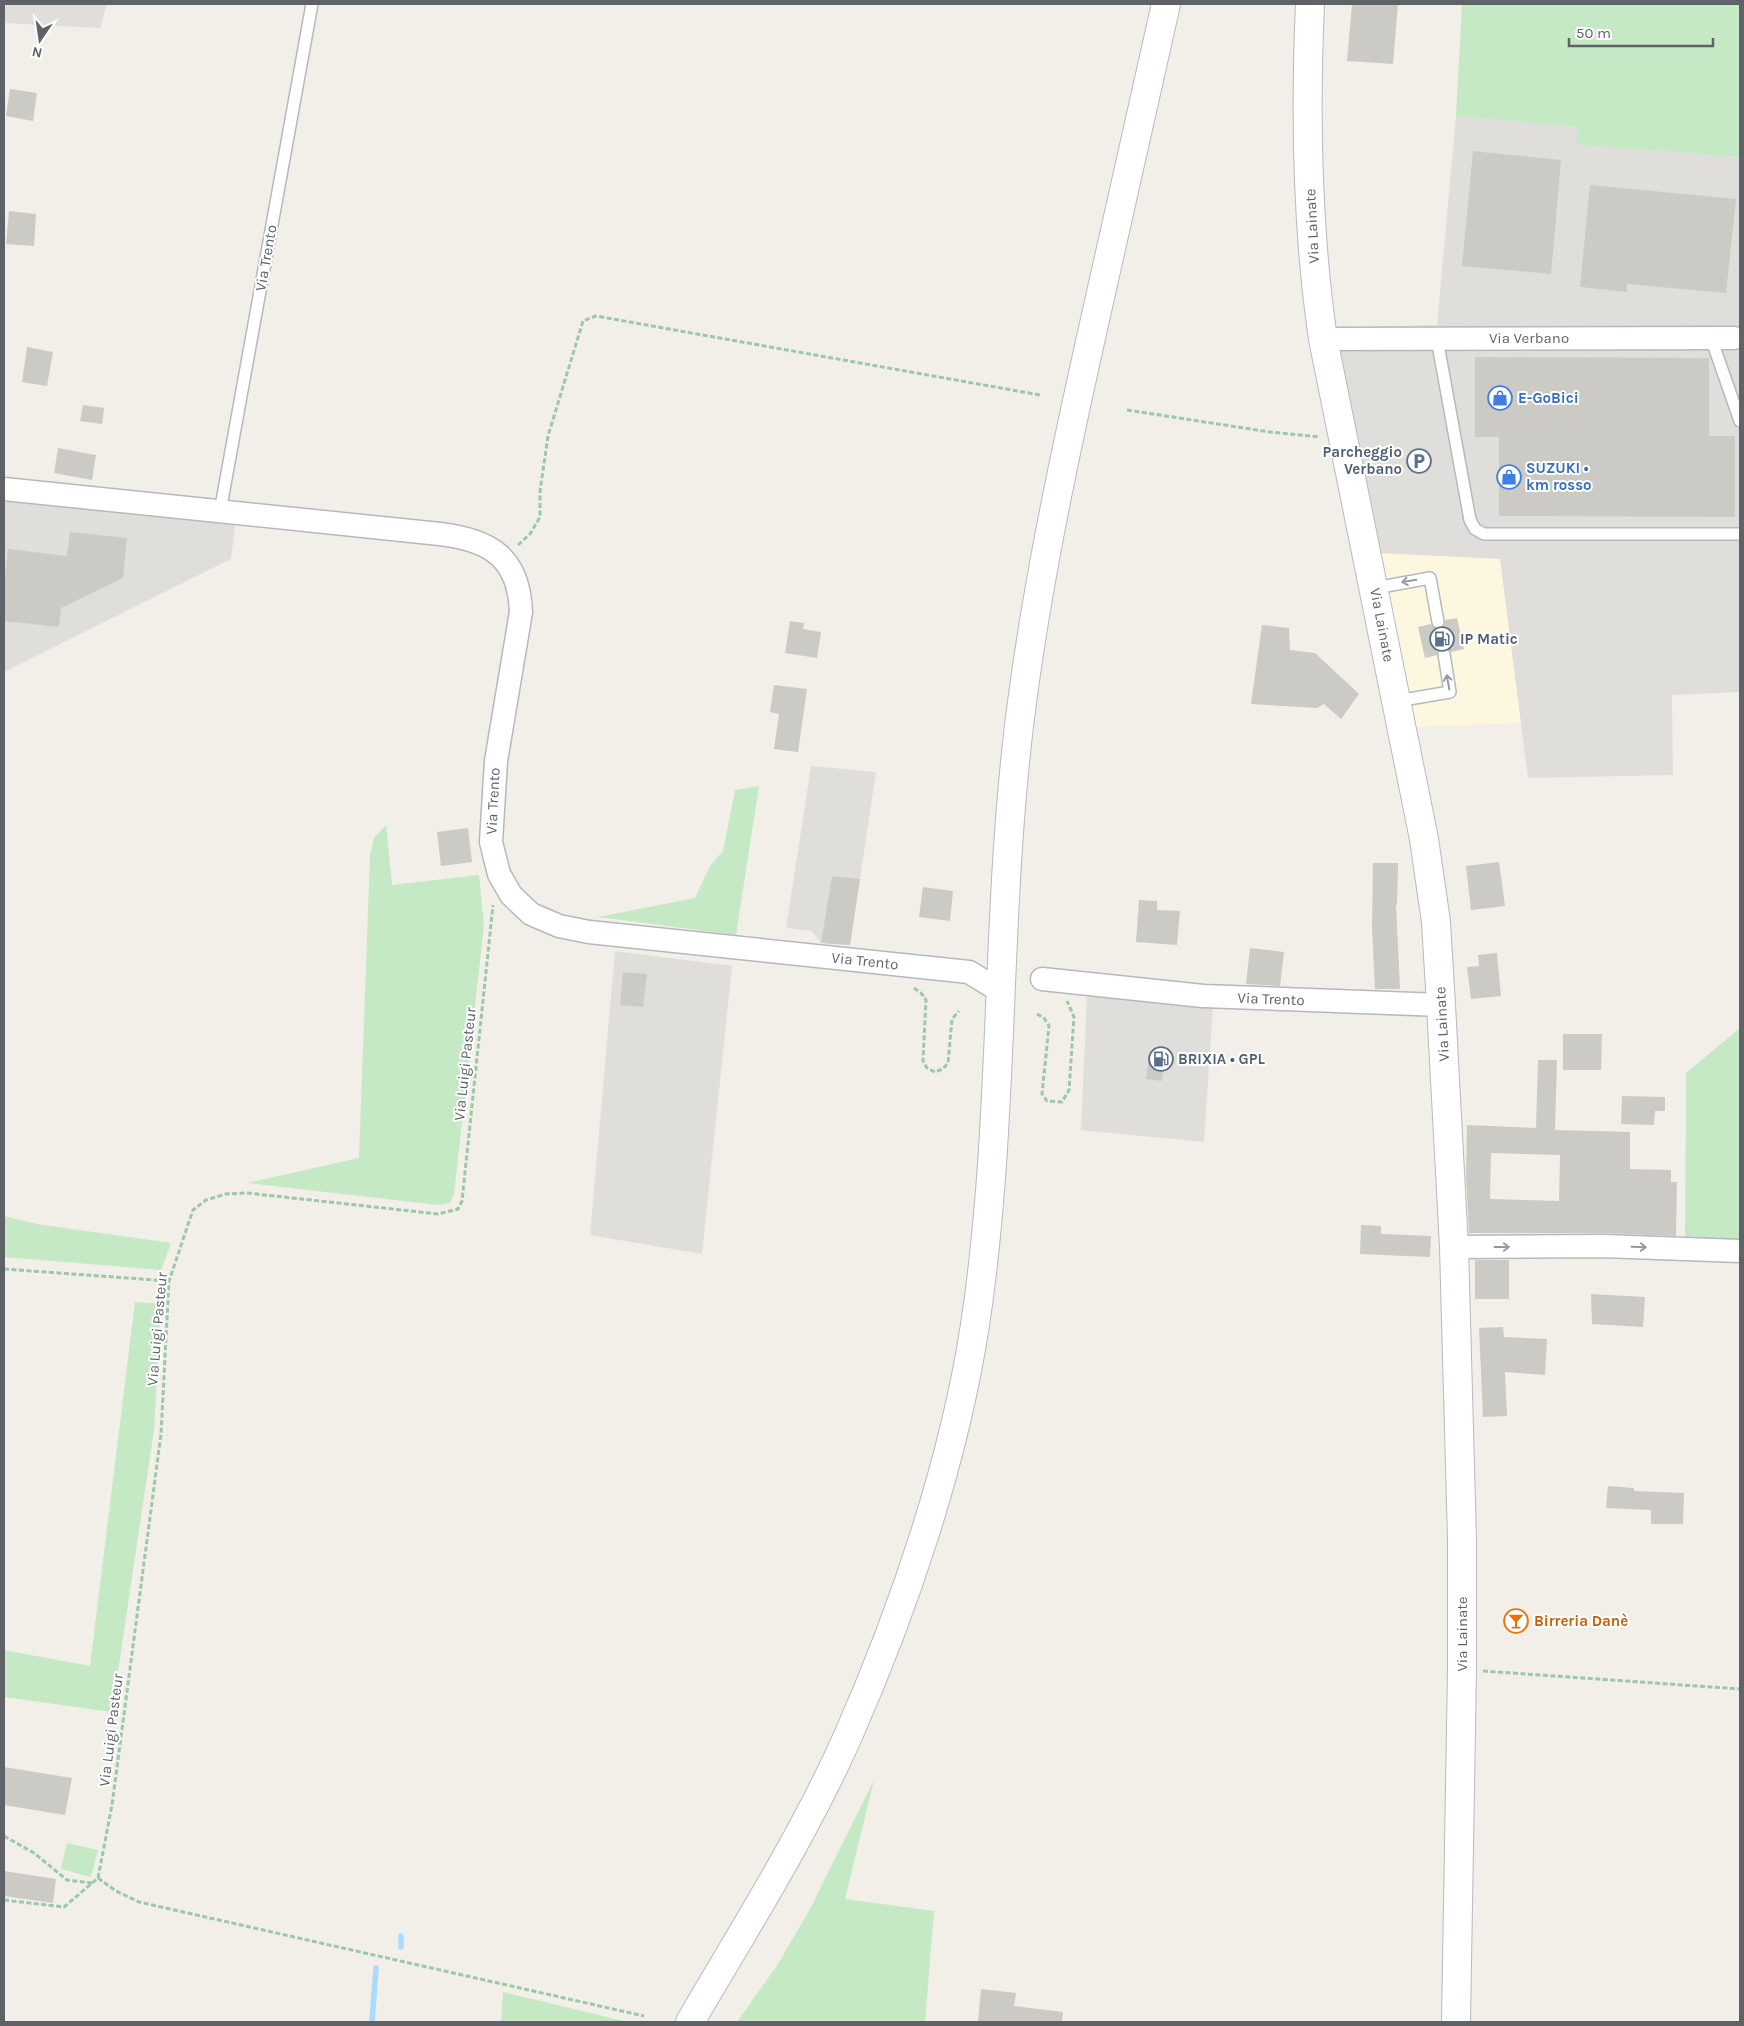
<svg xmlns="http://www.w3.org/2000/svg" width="1744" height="2026" viewBox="0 0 1744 2026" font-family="Karla,sans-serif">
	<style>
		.commercial { fill: #fef7e0 }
		.industrial { fill: #e0deda }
		.green { fill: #c5e8c5 }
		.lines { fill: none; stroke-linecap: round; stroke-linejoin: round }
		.stream { stroke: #aadaff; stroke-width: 5.5 }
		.building { fill: #cccac5; fill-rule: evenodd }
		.lane-casing { stroke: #b5b8bc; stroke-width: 14 }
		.street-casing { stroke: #b5b8bc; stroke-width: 25 }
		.secondary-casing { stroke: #b6babf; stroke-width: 30 }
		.path { stroke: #9cc7a9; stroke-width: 3; stroke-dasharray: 5 2.5; stroke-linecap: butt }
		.lane { stroke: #fff; stroke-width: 11 }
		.street { stroke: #fff; stroke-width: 22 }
		.secondary { stroke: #fff; stroke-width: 28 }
		.oneway { stroke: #979a9d }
		.labels { text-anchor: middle; stroke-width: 4; stroke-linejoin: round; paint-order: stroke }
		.street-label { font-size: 15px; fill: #5f6368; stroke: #fff }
		.shop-label { font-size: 15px; font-weight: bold; fill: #366cbe; stroke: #fff; text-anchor: start }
		.service-label { font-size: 15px; font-weight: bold; fill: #4e5e75; stroke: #fff; text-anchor: start }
		.food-label { font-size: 15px; font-weight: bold; fill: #c56008; stroke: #fff; text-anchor: start }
	</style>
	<rect width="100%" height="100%" fill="#f1efe8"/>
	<!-- commercial -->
	<path class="commercial" d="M1378,553L1500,558L1521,723L1410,727Z"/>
	<!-- industrial -->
	<path class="industrial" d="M4,4H107L100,28L4,23Z
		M1456,116L1579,127L1578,145L1740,157V692L1672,695L1673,775L1528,778L1500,559L1378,553L1334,328L1437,325Z
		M4,501L235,525L231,559L4,672Z
		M811,766L876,772L850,945L821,943L812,931L786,928Z
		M615,951L732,966L702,1254L590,1235Z
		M1087,996L1213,1006L1204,1142L1081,1130Z"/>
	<!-- green -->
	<path class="green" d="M1462,4H1740V157L1577,145L1578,127L1456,116Z
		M759,786L736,935L598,917L695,898L710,866L723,851L735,790Z
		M386,825L392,885L479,875L484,925L454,1194L450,1203L438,1205L247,1183L359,1158L370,856L374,838Z
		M1740,1028V1243L1685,1242L1686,1073Z
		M4,1216L37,1224L171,1243L161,1270L4,1257Z
		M135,1302L161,1304L154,1430L112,1712L4,1697V1650L90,1666Z
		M874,1780L845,1899L934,1911L925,2022H737L778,1964L810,1909Z
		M67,1843L98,1850L91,1877L61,1869Z
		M503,1992L628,2022H501Z"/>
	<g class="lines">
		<!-- stream -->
		<path class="stream" d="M401,1947V1936
			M372,2022L376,1968"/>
	</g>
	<!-- building -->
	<path class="building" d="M1352,4H1398L1393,64L1347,61Z
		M10,89L37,93L33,121L6,116Z
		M1473,151L1561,160L1551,274L1462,266Z
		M1590,185L1736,199L1726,293L1627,284V292L1580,287Z
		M9,211L36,214L34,246L6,244Z
		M27,347L53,352L47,386L22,382Z
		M1475,357L1709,358V436H1735V517L1499,516V437H1475Z
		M83,405L104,408L102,424L80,421Z
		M58,448L96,455L92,480L54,473Z
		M70,532L127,538L123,578L61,608L59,627L4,621V586L8,549L67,556Z
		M1457,618L1464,649L1451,652L1447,647H1442L1437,651V655L1425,658L1418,627L1431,624L1435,629H1440L1445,625V620Z
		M790,621L804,623L803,629L821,632L817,658L785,653Z
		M1262,625L1289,628L1290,650L1315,653L1359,694L1341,719L1324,704L1317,708L1251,704Z
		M774,685L807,689L798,752L774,749L779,714L770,712Z
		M468,828L472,862L441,866L437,832Z
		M1499,862L1505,906L1471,910L1466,866Z
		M1373,863H1398L1397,905H1396L1400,989H1375L1372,928Z
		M832,876L860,879L850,945L821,943Z
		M923,887L953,891L950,921L919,917Z
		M1139,900L1157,901V910L1180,911L1177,945L1136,942Z
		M1250,948L1284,952L1280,986L1246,984Z
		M1497,953L1501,996L1471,999L1467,967L1479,966L1478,955Z
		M623,972L647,974L643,1007L620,1005Z
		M1563,1034H1602L1601,1070H1563Z
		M1149,1058L1165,1060L1162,1081L1146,1079Z
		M1538,1060H1557L1555,1130L1630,1132V1169L1671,1170V1182H1677L1676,1236L1603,1233H1469L1466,1175L1467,1125L1536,1128ZM1491,1153L1560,1155L1559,1201L1490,1199Z
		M1622,1096L1665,1097V1111H1655L1654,1125L1621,1124Z
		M1361,1225L1381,1226V1234L1431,1236L1430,1257L1360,1254Z
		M1475,1260H1509V1299H1475Z
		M1591,1294L1645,1297L1643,1327L1592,1324Z
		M1503,1327L1504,1337L1547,1339L1545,1375L1505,1372L1507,1416L1483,1417L1479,1328Z
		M1608,1486L1634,1488V1491L1684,1493L1683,1524H1651V1510L1606,1508Z
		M4,1767L72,1778L65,1815L4,1805Z
		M4,1871L56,1879L53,1903L4,1896Z
		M981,1989L1016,1993L1014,2006L1063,2012L1062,2022H978Z"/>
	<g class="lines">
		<!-- lane casing -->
		<g class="lane-casing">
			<path id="lane" d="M1711,338L1740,421
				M1437,339L1470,520L1475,529L1484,534H1740
				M220,512L312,4
				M1375,588L1430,578L1438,622
				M1397,701L1450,692L1444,654"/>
		</g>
		<!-- street casing -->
		<g class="street-casing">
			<path id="street" d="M1323,339L1734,338
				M4,489L440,534C491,540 519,558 521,612L496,761L491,842L499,874L511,895L531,914L559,926L589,932L969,972L1000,991
				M1042,979L1203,996L1441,1005
				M1454,1247L1603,1246L1740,1251"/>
		</g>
		<!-- secondary casing -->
		<g class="secondary-casing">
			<path id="secondary" d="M1310,4C1305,115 1307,229 1323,339L1424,839L1436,922L1441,1005L1454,1247L1462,1539V1670L1456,2022
				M690,2022C745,1928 804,1835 848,1736C904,1609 954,1462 975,1325C1005,1127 995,925 1019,726C1035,594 1063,463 1092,333C1117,223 1141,113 1166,4"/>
		</g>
		<!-- path -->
		<path class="path" d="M1127,410L1270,432L1320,437
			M518,545L530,534L540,517V491L548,436L583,321L596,316L1040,395
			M914,988L921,993L926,1000L923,1061L927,1068L935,1072L943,1069L948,1063L952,1019L959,1011
			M1037,1014L1044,1018L1049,1026L1042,1094L1047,1101L1062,1102L1069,1090L1074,1017L1067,1001
			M4,1269L169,1281
			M1483,1671L1740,1689
			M4,1836L34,1853L67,1880L92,1883
			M98,1878L112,1805L161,1434L169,1281L193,1210L206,1200L226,1194L247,1193L438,1214L458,1209L462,1201L493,905
			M98,1878L116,1891L139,1902L644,2016
			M4,1900L64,1907L98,1878"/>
		<!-- lane -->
		<use href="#lane" class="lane"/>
		<!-- street -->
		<use href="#street" class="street"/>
		<!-- secondary -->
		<use href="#secondary" class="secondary"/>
	</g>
	<!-- one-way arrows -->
	<defs><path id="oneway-shaft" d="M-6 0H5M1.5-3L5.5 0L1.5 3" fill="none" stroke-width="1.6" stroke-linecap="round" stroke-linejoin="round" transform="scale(1.25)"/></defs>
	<g class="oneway">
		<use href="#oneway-shaft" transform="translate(1409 581) rotate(170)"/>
		<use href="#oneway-shaft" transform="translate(1448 682) rotate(-100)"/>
		<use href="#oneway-shaft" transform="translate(1502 1247)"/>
		<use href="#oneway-shaft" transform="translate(1639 1247) rotate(2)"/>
	</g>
	<!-- icons -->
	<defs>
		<g id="shop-ring" transform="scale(1.25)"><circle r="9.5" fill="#fff" stroke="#3f7fe0" stroke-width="1.5"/><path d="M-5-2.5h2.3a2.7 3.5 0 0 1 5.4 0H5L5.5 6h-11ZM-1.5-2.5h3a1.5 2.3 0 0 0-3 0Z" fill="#3f7fe0"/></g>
		<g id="parking-ring" transform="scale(1.25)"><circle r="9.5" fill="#fff" stroke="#5c6f8a" stroke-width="1.5"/><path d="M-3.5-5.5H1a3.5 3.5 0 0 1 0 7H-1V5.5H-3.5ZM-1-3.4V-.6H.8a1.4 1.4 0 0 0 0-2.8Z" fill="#5c6f8a"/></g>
		<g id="fuel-ring" transform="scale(1.25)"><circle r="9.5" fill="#fff" stroke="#5c6f8a" stroke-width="1.5"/><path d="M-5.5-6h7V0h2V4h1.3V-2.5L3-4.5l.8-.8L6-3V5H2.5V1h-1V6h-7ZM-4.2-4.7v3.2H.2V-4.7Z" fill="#5c6f8a"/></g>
		<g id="bar-ring" transform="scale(1.25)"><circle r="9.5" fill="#fff" stroke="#e8710a" stroke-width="1.5"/><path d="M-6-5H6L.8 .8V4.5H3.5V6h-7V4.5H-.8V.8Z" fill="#e8710a"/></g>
	</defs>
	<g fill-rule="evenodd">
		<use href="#shop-ring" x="1500" y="398"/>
		<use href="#parking-ring" x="1419" y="461"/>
		<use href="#shop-ring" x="1509" y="477"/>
		<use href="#fuel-ring" x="1442" y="639"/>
		<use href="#fuel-ring" x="1161" y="1059"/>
		<use href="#bar-ring" x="1516" y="1621"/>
	</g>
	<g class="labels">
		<!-- street labels -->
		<g class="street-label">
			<text transform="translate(1312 226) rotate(-93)" y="5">Via Lainate</text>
			<text transform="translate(266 258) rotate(-80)" y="5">Via Trento</text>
			<text x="1529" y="343">Via Verbano</text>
			<text transform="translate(1382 625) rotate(79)" y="5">Via Lainate</text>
			<text transform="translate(493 801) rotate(-87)" y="5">Via Trento</text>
			<text transform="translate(865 961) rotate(6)" y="5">Via Trento</text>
			<text transform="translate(1271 999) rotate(2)" y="5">Via Trento</text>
			<text transform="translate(1442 1024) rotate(-93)" y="5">Via Lainate</text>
			<text transform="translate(465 1064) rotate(-84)" y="5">Via Luigi Pasteur</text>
			<text transform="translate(157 1329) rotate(-85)" y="5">Via Luigi Pasteur</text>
			<text transform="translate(1462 1634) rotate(-90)" y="5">Via Lainate</text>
			<text transform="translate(111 1730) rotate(-83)" y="5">Via Luigi Pasteur</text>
		</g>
		<!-- shop labels -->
		<g class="shop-label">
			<text x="1518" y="403">E-GoBici</text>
			<text x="1526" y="473">SUZUKI •<tspan x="1526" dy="17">km rosso</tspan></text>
		</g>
		<!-- service labels -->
		<g class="service-label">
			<text x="1402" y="457" text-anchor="end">Parcheggio<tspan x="1402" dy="17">Verbano</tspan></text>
			<text x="1460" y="644">IP Matic</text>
			<text x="1178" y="1064">BRIXIA • GPL</text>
		</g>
		<!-- food labels -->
		<g class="food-label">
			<text x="1534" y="1626">Birreria Danè</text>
		</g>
	</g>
	<!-- border -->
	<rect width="1744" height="2026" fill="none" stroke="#5f6368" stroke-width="10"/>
	<!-- north arrow -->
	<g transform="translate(40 40) rotate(193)" stroke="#ffffff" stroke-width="4" paint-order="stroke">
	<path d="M0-4L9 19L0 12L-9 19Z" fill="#5f6368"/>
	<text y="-8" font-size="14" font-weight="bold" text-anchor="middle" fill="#5f6368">N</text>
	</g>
	<!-- scale -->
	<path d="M1569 38v8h144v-8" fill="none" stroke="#5f6368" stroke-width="2.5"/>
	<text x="1576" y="38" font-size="15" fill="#5f6368" stroke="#ffffff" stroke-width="4" paint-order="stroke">50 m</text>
</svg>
